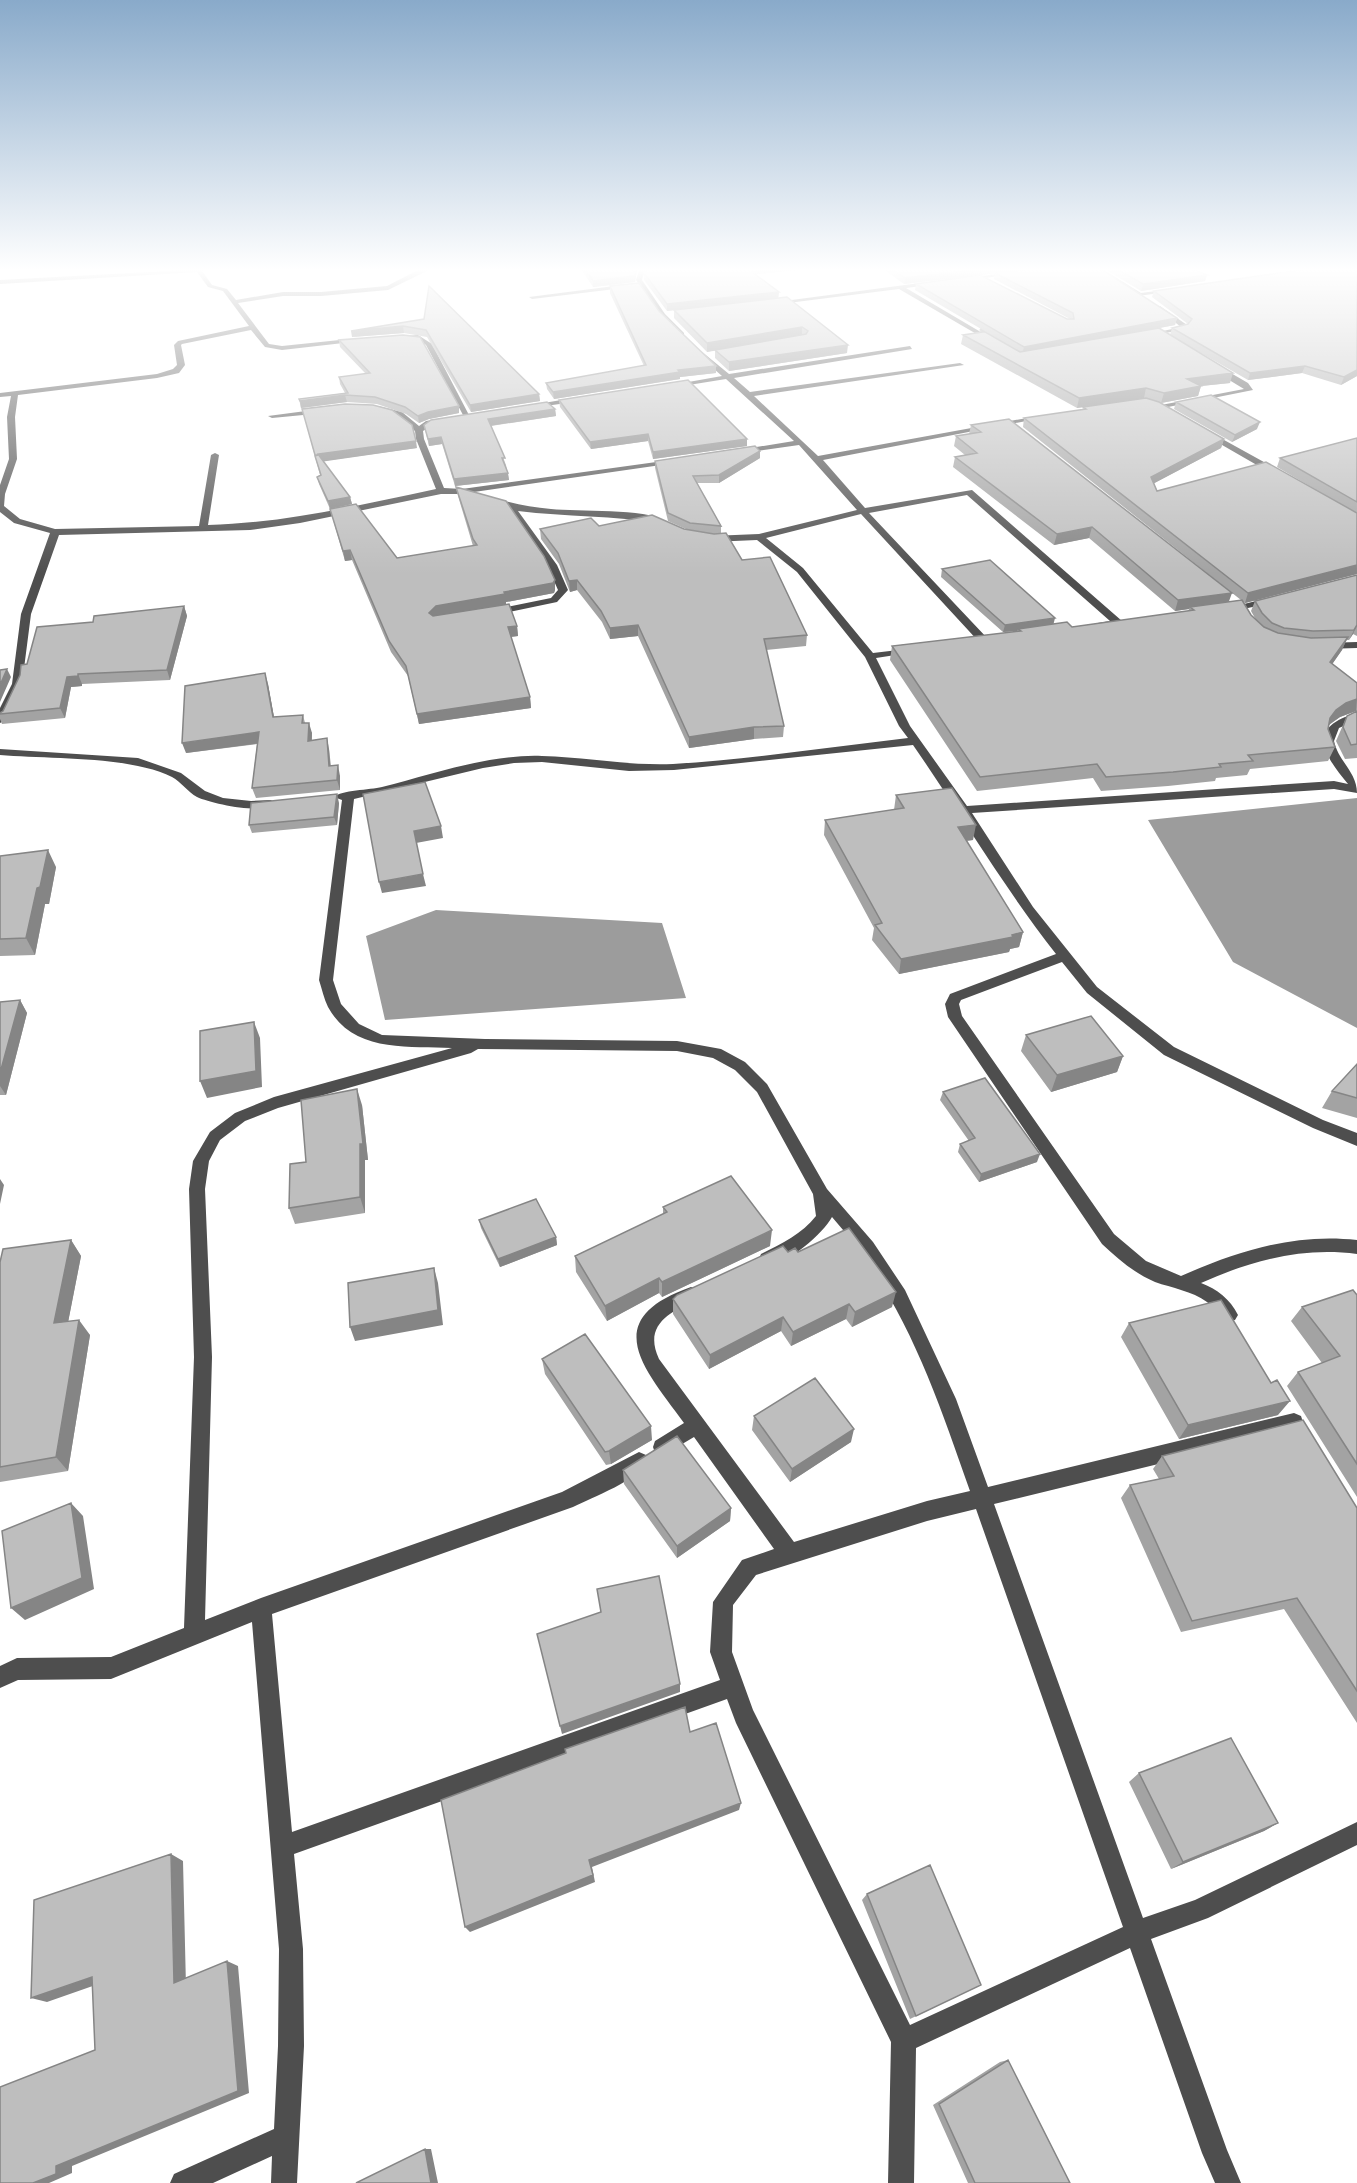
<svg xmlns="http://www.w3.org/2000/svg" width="1357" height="2183" viewBox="0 0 1357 2183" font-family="Raleway,sans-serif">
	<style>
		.water { fill: #9c9c9c }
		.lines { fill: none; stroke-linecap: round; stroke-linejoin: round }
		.minor { fill: #4e4e4e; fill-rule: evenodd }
		.wall { fill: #a3a3a3 }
		.shaded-wall { fill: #858585 }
		.building { fill: #bebebe; stroke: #858585; stroke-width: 1.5 }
	</style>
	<rect width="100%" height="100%" fill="#fff"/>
	<!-- water -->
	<path class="water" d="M1357,798V1028L1233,962L1148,820Z
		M436,910L662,923L686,998L385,1020L366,936Z"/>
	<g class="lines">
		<!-- minor -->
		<path class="minor" d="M206,269L202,271L212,285L227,289L236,300L283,292H321L387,286L420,269H431L388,290L321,296H283L238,303L269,344L282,346L359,338L361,341L282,350L265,347L251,330L182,344L181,345L185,365L179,373L157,378L18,395L15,417L17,459L5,494L4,506L20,519L55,529L199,526L211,455L215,453L219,455L208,525C286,523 360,505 436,489L416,439L415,431L396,416L375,410V406H378L402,412L419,426L426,421L445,418V422L432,425L423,431L424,439L444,488L462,489L678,459L679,461L675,463L474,492C499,500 524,507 551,509C577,512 646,508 665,521L661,524C614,515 566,517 518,511L557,565L568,590L557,602L490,616L487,615V611L551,598L558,590L547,565L508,509L460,494H441L300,523L250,530L59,535L31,614L22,684L6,720L0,723V708L12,684L21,614L50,533L14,523L0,512V485L9,459L7,417L11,396L0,397V393L157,374L173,369L177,365L174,345L178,341L249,326L223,291L208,287L197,272L0,284V280Z
			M644,269H651L644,273L642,280L665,314L684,333V335H680L661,316L636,280L639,271Z
			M1031,269H1045L965,281L962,279Z
			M1095,269H1102L1141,293L1171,289L1174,291L1138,296Z
			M935,281L937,284L906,288L996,341V343H992L899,289L772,305L769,303Z
			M630,284L632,287L532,299L529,297Z
			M1160,306L1187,325L1186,329L1145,337V335L1181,327L1158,309Z
			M418,335L432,344L470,417L463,415L426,345L417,339L398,337Z
			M910,346L912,349L734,378L750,392L960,363L964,365L754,396L818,456L1043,415L1047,417L823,460L865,508L972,490L1122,621V625L1098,627V623L1110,621L967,495L869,513L988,639L989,641L984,644L980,643L861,514L766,538L803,568L873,653L915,648V652L876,658L910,726L967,806L1334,781L1348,784C1322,753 1307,727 1357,713V720L1339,728L1334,741C1338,761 1357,772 1357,793L1334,789L972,813L1033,907L1097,987L1174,1047L1323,1120L1357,1133V1146L1313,1128L1164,1055L1087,993L1062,962L961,1000L959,1004L962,1016L1114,1234L1146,1261L1181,1276C1238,1251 1294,1233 1357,1240V1254C1302,1247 1252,1260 1201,1283C1217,1289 1230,1299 1238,1315L1235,1320C1221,1325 1217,1310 1207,1302C1192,1291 1172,1288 1155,1282C1134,1273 1118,1259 1102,1244L948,1017L945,1004L950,994L1056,954C1004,888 961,814 913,745L674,770L629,771L542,762L514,763L483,768L354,799L333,980L341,1004L359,1024L382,1035L485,1039L677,1041L721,1049L745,1062L767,1084L827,1189L873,1242L905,1290L956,1399L988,1487L1294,1413L1301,1416L1303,1422L1301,1428L1294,1431L994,1504L1143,1918L1195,1900L1357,1822V1845L1208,1918L1151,1939L1227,2150L1241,2183H1215L1202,2153L1130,1948L916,2048L914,2183H888L891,2042L736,1723L727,1699L294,1854L303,1949L304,2046L297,2183H271L272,2156L213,2183H170L174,2174L274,2129L278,2046L279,1949L252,1622L111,1679L18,1680L0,1688V1666L17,1658L111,1657L184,1628L194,1357L189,1189L193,1161L210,1132L235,1113L274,1097L452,1048C408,1046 353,1053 328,1007C324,999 322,989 319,980L342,800L334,797C341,790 370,790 382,787C434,774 488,754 542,756C586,757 629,766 673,764C752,759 830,747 908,738L899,726L865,657L797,572L757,540L711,542L706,539L711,536L759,534L857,510L799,445L735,454V450H738L794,441L726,379L670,388L666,386L722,376L698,355L701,351L729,374ZM478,1049L677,1051L713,1058L735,1070L757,1092L813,1194L816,1216C802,1234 781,1244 761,1254L759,1259L761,1264C781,1271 823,1234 832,1217C904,1298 935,1391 970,1491L927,1501L794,1542L659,1359C643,1325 670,1312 697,1299L700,1294L697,1289L691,1287C597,1320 645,1369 684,1423L655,1441L653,1447L655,1453L662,1456L694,1437L774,1549L742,1560L713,1602L710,1652L720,1680L292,1832L272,1614L573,1507C591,1498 641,1479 648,1461L646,1455L639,1452L562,1492L261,1598L205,1620L212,1357L205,1189L209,1161L220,1140L245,1121L278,1108L471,1053ZM976,1509L1123,1927L910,2025L753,1710L732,1652L733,1605L756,1575L927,1521Z
			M1211,365H1217L1248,383L1253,390L1158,409L1157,407L1161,405L1244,389L1211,369Z
			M578,397H581V401L531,408L527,406Z
			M321,409H324V413L272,418L268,416Z
			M1206,430L1282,472L1283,474L1276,476L1203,434L1202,432Z
			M1272,597L1277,600L1275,602L1225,613L1220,610Z
			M1357,642V648L1324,649L1319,646L1324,643Z
			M0,749L138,758L181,773L205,791L223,798L251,801L271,800L277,804C264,815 212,804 197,797C188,792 181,782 172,777C131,756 48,759 0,755Z"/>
	</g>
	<!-- wall -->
	<path class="wall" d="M581,269H640L637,270L635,282L593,287Z
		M648,269H807L757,274V275L779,292L778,298L847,353L729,371L715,358V350L707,352L674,318V310L667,311L644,280V273Z
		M883,269H1031L904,284Z
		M1105,269H1193L1207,275L1205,281L1141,291Z
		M1357,269V376L1341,385L1302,373L1248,380L1187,345L1230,383L1201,386L1198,396L1161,403L1224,439L1221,448L1154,483L1157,491L1342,505L1277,467L1280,458L1357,438V574L1245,603L1242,601L1251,615L1256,620L1251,611L1255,601L1357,575V636L1353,634L1349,640H1346L1342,650L1332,664L1357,683V758L1345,759L1336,741L1347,716L1357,711H1356L1340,717L1329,725L1328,729L1335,747L1328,761L1250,769L1247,775L1216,778L1215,781L1168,786L1101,791L1093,778L977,791L890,660L892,646L1017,632V631L1003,632L941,577L942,569L1054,624L1072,627L1188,611L1189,609L1175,611L1089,538L1054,545L953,467L955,457L965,455L954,446L956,436L969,434L971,425L1229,602L1241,600L1023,427L1024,418L1082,410L1083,407L1144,398L1077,408L961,344L963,335L979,332L980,329L1020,352L915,290L916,284L1067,319H1070L994,279L995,273L1177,318L1175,325L1159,328L1170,335L1172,328L1188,324L1152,297L1154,291Z
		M610,286L659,311L716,366V373L680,377V379L554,399L547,389L546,383L644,366L610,293Z
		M424,319L539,394L540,401L471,412L427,337L404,333L352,337Z
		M339,340L459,406V413L429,419L419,423L406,414L377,404L347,402L301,408L299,399L345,393L340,384L339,377L366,374L340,347Z
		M559,400L747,446L653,459L648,441L591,449L560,407Z
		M1176,402L1257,429L1232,442L1174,409Z
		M555,409L556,416L491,426L506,465L509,480L455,486L442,444L429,446L424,425Z
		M304,416L417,448L323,461L350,497L352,504L330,509L319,484L317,477L320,475Z
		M760,451V458L719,483H697L721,526V533L742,560L807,635L806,646L766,650L784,726L783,737L754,739L689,748L638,636L610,639L602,622L577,590L570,592L559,564L541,539L540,529L599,526L686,529L668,521L655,468V461Z
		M456,487L555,590L554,593L506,602V605L517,626L518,636L511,637L530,697L531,708L419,724L408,676L391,652L352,560L345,561L330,509L397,558L473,546L458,496Z
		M184,606L187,616L170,680L82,684V686L71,687L65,718L2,724L0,719V713L3,711L27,664L93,622Z
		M268,684L274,717L303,715L305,723L312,733V740L329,749L331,766L340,776V790L256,798L252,788L257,744L186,753Z
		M896,795L973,840L966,841L1023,932L1019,947L1010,949L1009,952L899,974L872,940L874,928L824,835L825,820L894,810Z
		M339,803L337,825L252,833L249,825Z
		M0,856L56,867L49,904H45L35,955L0,956Z
		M20,1000L27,1013L6,1095H0V1002Z
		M1026,1035L1123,1056L1117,1072L1051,1092L1021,1051Z
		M1357,1064V1118L1322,1108L1332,1091Z
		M943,1092L1037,1162L979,1182L958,1152L960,1144L969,1141L940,1100Z
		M362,1105L368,1160H365V1213L295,1224L289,1208L306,1162Z
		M663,1207L770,1246L662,1297L659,1293L607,1321L576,1272L575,1256L663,1214Z
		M479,1220L556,1237L557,1245L500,1267L481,1228Z
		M71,1240L81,1256L68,1322L90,1335L68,1471L0,1482V1262Z
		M788,1252H798L892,1307L852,1327L846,1319L791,1346L781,1331L709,1369L673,1314V1299Z
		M1357,1295V1497L1287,1386L1298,1372L1322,1363L1291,1321L1302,1307Z
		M1129,1323L1278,1415L1179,1439L1121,1337Z
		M542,1359L652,1440L611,1464L606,1465L545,1374Z
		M754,1416L851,1442L790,1482L752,1430Z
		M1162,1456L1357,1508V1723L1284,1609L1181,1632L1121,1498L1130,1485L1159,1479L1153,1469Z
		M623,1470L731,1508L730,1521L677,1558L624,1484Z
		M1139,1773L1278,1823L1264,1831L1171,1869L1129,1782Z
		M867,1894L981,1985L910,2019L862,1900Z
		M1008,2060L1070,2183H968L933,2105L1000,2062Z"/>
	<!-- shaded-wall -->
	<path class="shaded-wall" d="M636,269H640L637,270L635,282L593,287V281Z
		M753,269H807L757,274V277L752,278Z
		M981,269H1031L904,284L905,278Z
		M1207,275L1205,281L1141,291L1143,284Z
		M779,292L778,299L667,311V304Z
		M1177,318L1175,325L1022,354L1024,347Z
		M403,326L404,333L352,337L351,331Z
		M802,327V336L707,352V343Z
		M848,345L847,353L729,371V362Z
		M716,366V373L680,377V379L554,399L553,392L678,370Z
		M1305,366L1302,373L1248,380L1250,373Z
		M1357,370V376L1341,385L1344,377Z
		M1233,373L1230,383L1201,386L1198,396L1161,403L1164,393L1187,379Z
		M1146,388L1144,398L1077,408L1079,398Z
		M539,394L540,401L471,412L470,405Z
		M345,395L347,402L301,408L300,401Z
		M459,406V413L429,419L419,423L418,416L428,412Z
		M555,409L556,416L489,426L488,419Z
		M1260,422L1257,429L1232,442L1235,435Z
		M648,434V441L591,449L590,442Z
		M441,437L442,444L429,446L428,439Z
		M747,439V446L653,459V452Z
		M1224,439L1221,448L1149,486L1151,477Z
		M416,441L417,448L320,462L318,454Z
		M760,451V458L719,483V475Z
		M508,473L509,480L455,486L454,479Z
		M350,497L352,504L330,509L328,501Z
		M1092,527L1089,538L1054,545L1057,534Z
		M350,550L352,560L345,561L343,551Z
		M1357,565V574L1245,603L1248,593Z
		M555,580V590L554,593L506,602V605L431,623L429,613L436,606L504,592Z
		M577,580V590L570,592L569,581Z
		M1232,593L1228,604L1190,607L1189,609L1175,611L1178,600Z
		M184,606L187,616L170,680L167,670Z
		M1055,618L1053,626L1018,629L1017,631L1003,632L1005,625Z
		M638,625V636L610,639V628Z
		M1357,625L1353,634L1349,640L1354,630Z
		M517,626L518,636L509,637L508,627Z
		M1348,637L1342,650L1324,676L1330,662Z
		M7,669L11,677L0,702V685Z
		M265,673L268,684L276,728L273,717Z
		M78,674L82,684V686L71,687L65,718L60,708L67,677Z
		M530,697L531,708L419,724L417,714Z
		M1357,699L1356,711L1340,717L1330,724L1323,732L1330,718L1336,710L1346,703Z
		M309,723L312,733L311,751L308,741Z
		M754,727V739L689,748V737Z
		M259,732L262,743L186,753L182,743Z
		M327,738L329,749L331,777L329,766Z
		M338,765L340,776V790L337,780Z
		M337,794L339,803L337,825L334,817Z
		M976,825L973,840L955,842L958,827Z
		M441,826L443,838L416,843L414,831Z
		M48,850L56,867L49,904H45L35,955L26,938L37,888Z
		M423,874L426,886L382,893L379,882Z
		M1023,932L1019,947L1010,949L1009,952L899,974L901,959Z
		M20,1000L27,1013L6,1095L0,1086V1073Z
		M254,1022L260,1038L262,1087L207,1098L200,1081Z
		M1123,1056L1117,1072L1051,1092L1057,1075Z
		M357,1089L362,1105L368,1160H365V1213L360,1197Z
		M1040,1154L1037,1162L979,1182L981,1174Z
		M0,1179L4,1185L0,1204Z
		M772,1230L770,1246L662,1297V1282Z
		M556,1237L557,1245L500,1267L498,1259Z
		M71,1240L81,1256L65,1338L54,1323Z
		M434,1268L438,1283L443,1325L355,1341L350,1327Z
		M659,1278V1293L607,1321L605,1306Z
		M896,1292L892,1307L852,1327L855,1312Z
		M849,1304L846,1319L791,1346L793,1332Z
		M783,1317L781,1331L709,1369L710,1355Z
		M79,1320L90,1335L68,1471L56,1457Z
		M1290,1401L1278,1415L1179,1439L1188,1425Z
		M651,1426L652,1440L611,1464L609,1451Z
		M854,1429L851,1442L790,1482L792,1469Z
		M71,1503L83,1516L94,1589L25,1620L11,1608Z
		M731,1508L730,1521L677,1558V1546Z
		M680,1684V1692L562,1734L560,1726Z
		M741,1803L739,1810L592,1867L595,1882L470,1932L465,1927L589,1860Z
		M1278,1823L1264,1831L1171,1869L1183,1862Z
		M171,1854L183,1861L186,1987L174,1983Z
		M227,1961L238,1966L249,2093L72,2166V2173L49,2183H33L56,2166Z
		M92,1977L107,1981L47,2002L31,1998Z
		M425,2149H431L438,2183H431Z"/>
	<!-- building -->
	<path class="building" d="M585,269H636L634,276L593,281Z
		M648,269H754L757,271L752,272L779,292L667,304L644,273Z
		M892,269H981L905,278Z
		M1031,269H1101L1177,318L1024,347L916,284L980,275L1067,319H1074L1073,313L995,273Z
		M1117,269H1193L1207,275L1143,284Z
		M1307,269H1357V370L1344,377L1305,366L1250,373L1172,328L1188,324L1192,319L1154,291Z
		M639,283L659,311L716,366L678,370L680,372L553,392L546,383L646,365L610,286Z
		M429,286L539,394L470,405L426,330L403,326L351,331L424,319Z
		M787,297L848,345L729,362L715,350L806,334L808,331L802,327L707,343L674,310Z
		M1159,328L1233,373L1187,379L1201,386L1164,393L1146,388L1079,398L963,335L983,332L980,329L1020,352Z
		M403,335L420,337L459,406L428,412L418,416L405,407L375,397L345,395L300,401L299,399L348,393L339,377L370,373L339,340Z
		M688,380L747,439L653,452L648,434L590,442L559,400Z
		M1211,395L1260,422L1235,435L1176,402Z
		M1146,398L1159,402L1224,439L1151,477L1157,491L1266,462L1357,513V565L1248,593L1024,418L1086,409L1083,407Z
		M547,402L555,409L488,419L505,458H502L508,473L454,479L441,437L428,439L424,425L431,420Z
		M345,404L373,405L392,410L412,425L416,441L318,454L350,497L328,501L317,477L321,475L315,456L318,455H315L302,409Z
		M1009,419L1232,593L1178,600L1092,527L1057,534L955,457L977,453L956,436L981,432L971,425Z
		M1357,438V502L1280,458Z
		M755,446L760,451L719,475L693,476L721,526L690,523L668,513L655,461Z
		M456,487L506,501L544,556L555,580L553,583L504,592L505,594L436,606L429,613L433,616L509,604L517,626L508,627L530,697L417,714L406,666L389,641L350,550L343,551L330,509L356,504L397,558L477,545L473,539Z
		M652,515L684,529L714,534L726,533L742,560L770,557L807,635L764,639L784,726L754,727L689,737L638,625L610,628L601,611L577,580L569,581L558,553L540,529L591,518L599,526Z
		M990,560L1055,618L1005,625L942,569Z
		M1357,575V625L1354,630L1313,631L1284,628L1272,623L1262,613L1255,601Z
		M1242,600L1251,615L1264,627L1278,633L1311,638L1348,637L1330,662L1357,683V699L1346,703L1336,710L1330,718L1328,729L1335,747L1248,755L1253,761L1219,764L1221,767L1173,772L1106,777L1097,764L980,777L892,646L1021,631L1018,629L1067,622L1072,627L1194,610L1190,607Z
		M184,606L167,670L78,674V676L67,677L60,708L0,714V713L3,711L20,675L21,665L27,664L37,627L93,622L94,616Z
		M7,669L0,685V670Z
		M265,673L273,717L303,715L302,723H309L308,741L327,738L329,766L338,765L337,780L252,788L259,732L182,743L185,686Z
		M1357,711V744L1351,745L1343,727L1347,716Z
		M425,782L441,826L414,831L423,874L379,882L363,794Z
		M952,788L976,825L958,827L1023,932L1012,935L1013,937L901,959L875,925L882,923L825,820L904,808L896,795Z
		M337,794L334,817L249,825L251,803Z
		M48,850L40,887L37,888L26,938L0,939V856Z
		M20,1000L0,1073V1002Z
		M1091,1016L1123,1056L1057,1075L1026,1035Z
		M254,1022L256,1071L200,1081V1031Z
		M1357,1064V1098L1332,1091Z
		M985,1078L1040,1154L981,1174L960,1144L975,1138L943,1092Z
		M357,1089L363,1144H360V1197L289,1208L290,1164L306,1162L301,1100Z
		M731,1176L772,1230L662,1282L659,1278L605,1306L575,1256L667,1212L663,1207Z
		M536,1199L556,1237L498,1259L479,1220Z
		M849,1228L896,1292L855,1312L849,1304L793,1332L783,1317L710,1355L673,1299L677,1295L783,1246L788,1252L795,1248L798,1252Z
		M71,1240L54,1323L79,1320L56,1457L0,1467V1262L3,1249Z
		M434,1268L438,1310L350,1327L348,1283Z
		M1353,1290L1357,1295V1464L1298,1372L1340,1356L1302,1307Z
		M1221,1300L1271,1383L1277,1380L1290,1401L1188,1425L1129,1323Z
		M585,1334L651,1426L609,1451L605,1452L542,1359Z
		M815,1378L854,1429L792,1469L754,1416Z
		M1303,1420L1357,1508V1691L1297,1598L1192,1621L1130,1485L1174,1476L1162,1456Z
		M677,1436L731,1508L677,1546L623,1470Z
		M71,1503L82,1578L11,1608L2,1531Z
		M659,1576L680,1684L560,1726L537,1634L601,1612L597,1589Z
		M685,1707L690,1732L716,1723L741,1803L589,1860L593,1875L465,1927L441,1800L566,1753L565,1749Z
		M1231,1738L1278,1823L1183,1862L1139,1773Z
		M171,1854L174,1983L227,1961L238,2091L56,2166V2174L33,2183H0V2087L95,2050L92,1977L31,1998L34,1900Z
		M930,1865L981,1985L916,2016L867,1894Z
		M1008,2060L1070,2183H975L939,2104Z
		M425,2149L431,2183H356Z"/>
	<!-- sky -->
	<linearGradient id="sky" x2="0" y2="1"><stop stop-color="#89aaca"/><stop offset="0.47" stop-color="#fff"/><stop offset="1" stop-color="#fff" stop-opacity="0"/></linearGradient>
	<rect width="1357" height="574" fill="url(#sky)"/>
</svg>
